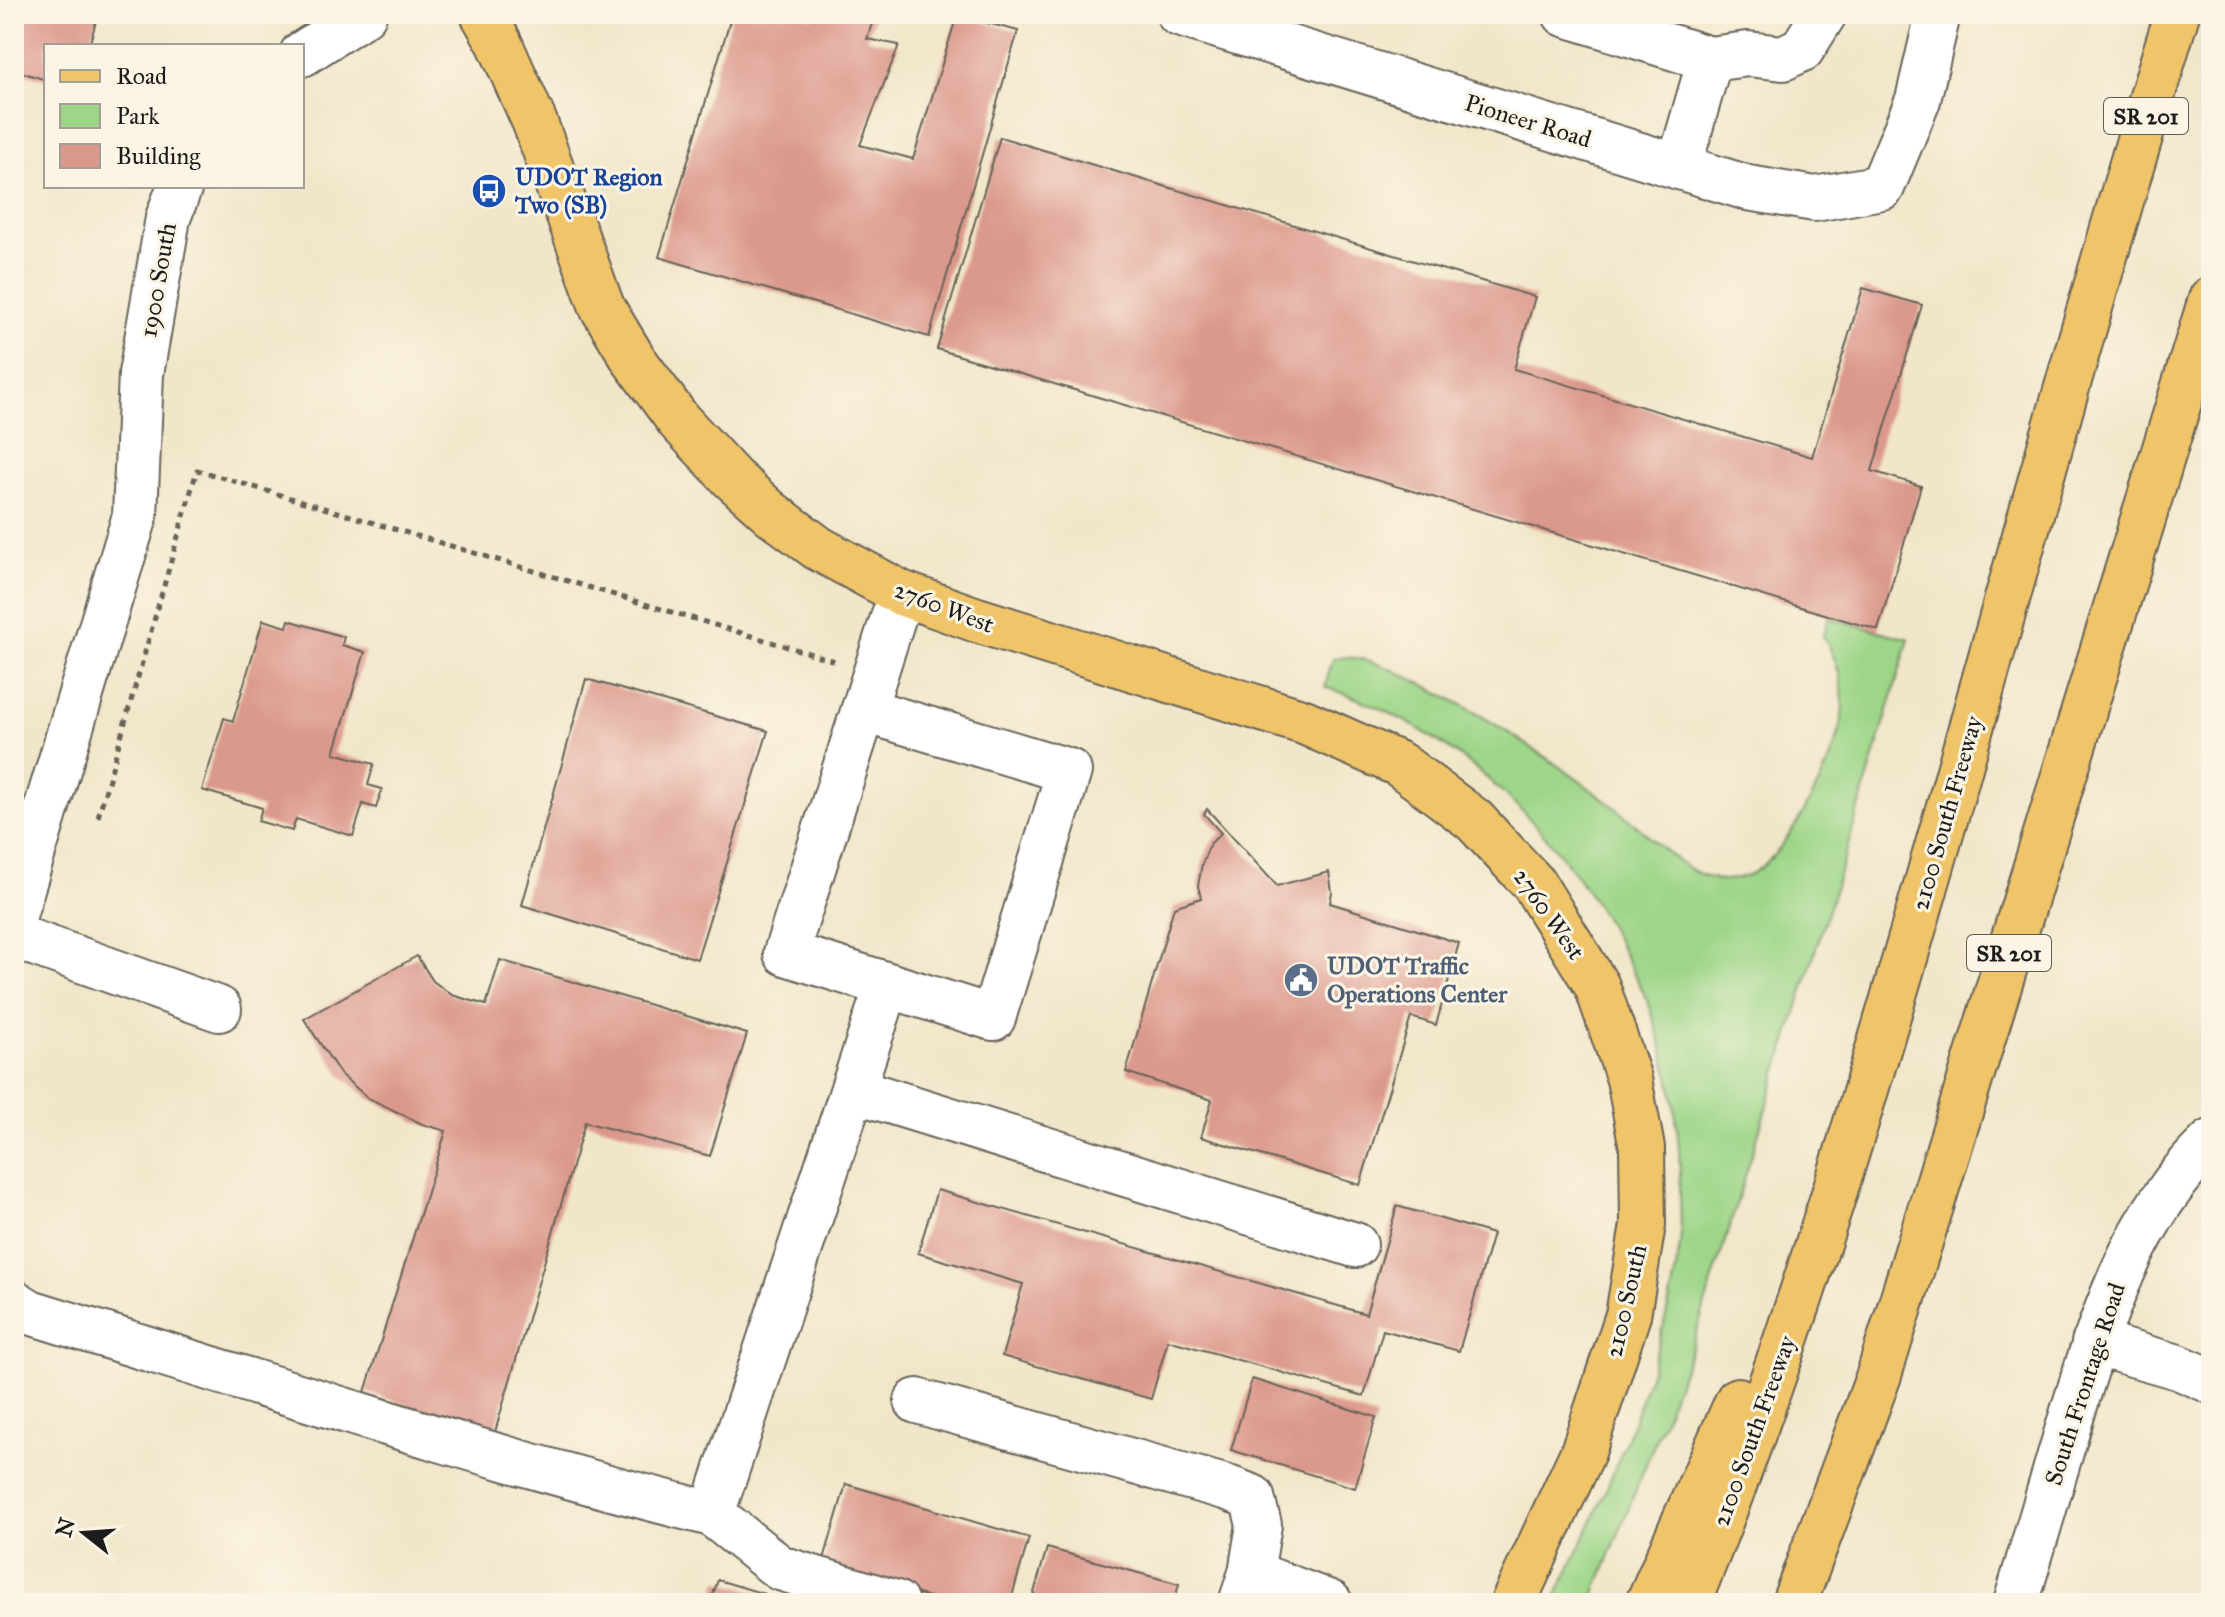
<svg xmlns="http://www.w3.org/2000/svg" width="2225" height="1617" viewBox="0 0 2225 1617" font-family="'IM FELL Great Primer',serif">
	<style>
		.green { fill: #9dd688; stroke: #5c7952; stroke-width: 2 }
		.building { fill: #db988c }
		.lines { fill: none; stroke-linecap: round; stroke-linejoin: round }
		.minor-casing { stroke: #676359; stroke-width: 48 }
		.major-casing { stroke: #676359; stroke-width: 48 }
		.highway-casing { stroke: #676359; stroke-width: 48 }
		.path { stroke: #676359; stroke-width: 5; stroke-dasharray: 6 6; stroke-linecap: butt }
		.minor { stroke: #fff; stroke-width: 44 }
		.major { stroke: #f0c469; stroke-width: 44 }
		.highway { stroke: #f0c469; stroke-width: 44 }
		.labels { text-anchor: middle; stroke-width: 6; stroke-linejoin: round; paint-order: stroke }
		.shield { fill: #fcf5e5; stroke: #5f5d58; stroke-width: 2 }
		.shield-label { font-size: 22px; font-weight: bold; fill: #1c1c1c }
		.street-label { font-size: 24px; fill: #1c1c1c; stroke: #fcf5e5 }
		.transit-label { font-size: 24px; font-weight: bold; fill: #164399; stroke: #fcf5e5; text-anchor: start }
		.service-label { font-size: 24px; font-weight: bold; fill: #4e5e75; stroke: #fcf5e5; text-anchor: start }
	</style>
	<rect width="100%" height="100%" fill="#fcf5e5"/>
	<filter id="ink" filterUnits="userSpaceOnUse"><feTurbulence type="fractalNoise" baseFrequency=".0125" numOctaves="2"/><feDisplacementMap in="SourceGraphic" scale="16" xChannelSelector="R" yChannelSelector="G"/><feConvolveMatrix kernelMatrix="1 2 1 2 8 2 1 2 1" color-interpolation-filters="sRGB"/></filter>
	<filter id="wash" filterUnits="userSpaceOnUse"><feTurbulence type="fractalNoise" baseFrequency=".006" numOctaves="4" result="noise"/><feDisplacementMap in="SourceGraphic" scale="32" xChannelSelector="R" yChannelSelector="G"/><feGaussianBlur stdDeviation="1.8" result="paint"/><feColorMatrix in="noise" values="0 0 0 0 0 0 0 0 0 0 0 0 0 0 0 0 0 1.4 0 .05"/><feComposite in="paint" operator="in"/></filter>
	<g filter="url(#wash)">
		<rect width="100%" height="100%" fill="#f1e6c9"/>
		<!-- green -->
		<path class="green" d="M1829,618L1909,639L1847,849L1690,1353L1591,1603H1553C1609,1491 1661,1371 1680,1246C1682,1228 1680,1209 1680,1191C1681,1130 1670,1066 1650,1008C1645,993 1636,978 1629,964C1569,839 1460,729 1325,687L1333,659C1361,652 1398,672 1424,685C1491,718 1557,763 1617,809C1640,827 1662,851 1687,867C1699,874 1712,881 1726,880C1738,879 1751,876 1760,868C1789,846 1823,780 1835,746C1849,709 1844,669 1823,636Z"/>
		<g id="blocks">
			<!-- building -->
			<path class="building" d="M14,14H98L89,46H46V80L14,70Z
				M732,14H799L813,18L814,14H875L867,39L899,45L860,145L913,159L957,15L1018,31L929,337L659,257Z
				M1000,137L1535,297L1514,369L1812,457L1863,288L1922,305L1872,471L1921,486L1878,630L937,349Z
				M263,620L287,627L289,620L344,637L342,645L365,652L334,753L374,764L368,785L382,789L376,808L363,804L353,836L296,819L292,831L258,821L262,808L202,790L224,718L233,721Z
				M586,679L768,731L697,959L522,905Z
				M1207,809L1277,886L1329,872L1332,892L1330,903L1459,943L1436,1025L1411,1017L1360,1185L1201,1137L1212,1100L1126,1072L1174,907L1201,898L1198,886L1202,864L1210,844L1221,833L1204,814Z
				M417,956L433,981L452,995L486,1005L500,960L747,1034L710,1156L585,1122L495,1432L365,1392L446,1131L422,1124L368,1098L341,1075L304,1019Z
				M937,1190L1366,1314L1397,1206L1493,1234L1459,1351L1383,1330L1364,1396L1168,1340L1151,1399L1002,1356L1023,1284L918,1253Z
				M1252,1379L1376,1417L1355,1488L1231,1450Z
				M846,1484L1029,1538L1010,1603H950L822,1566Z
				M1047,1548L1179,1584L1174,1603H1031Z
				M718,1580L791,1602V1603H710Z"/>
		</g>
	</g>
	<g filter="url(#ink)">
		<use href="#blocks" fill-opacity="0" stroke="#676359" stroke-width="2"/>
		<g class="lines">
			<!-- minor casing -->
			<g class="minor-casing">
				<path id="minor" d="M1179,14L1748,188L1815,199L1882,187L1918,100L1938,14
					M1565,14L1710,59
					M302,54L364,14
					M1679,167L1710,59L1748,54L1783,58L1802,49L1824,14
					M864,710L1069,771L993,1018L786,953L901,593
					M14,915L135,516L141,374L168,218L180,186
					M14,936L219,1009
					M887,986L712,1514L780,1568L896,1603
					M854,1090L1355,1245
					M14,1302L30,1312C256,1382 482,1457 712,1514
					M2094,1343L2178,1367L2211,1381
					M917,1401L1228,1488L1252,1497L1259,1525L1251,1573
					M1241,1603L1251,1573L1330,1603
					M2016,1603C2033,1545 2051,1486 2068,1428C2099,1326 2131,1218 2211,1142"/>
			</g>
			<!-- major casing -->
			<g class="major-casing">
				<path id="major" d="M483,14L499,42L535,123L602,307L634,360L679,421L732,478L771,513L818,548L901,593L977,620L1304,722L1399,764L1474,820L1534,884L1597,986L1629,1079L1642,1148L1643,1225L1628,1315L1583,1452L1513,1603"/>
			</g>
			<!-- highway casing -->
			<g class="highway-casing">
				<path id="highway" d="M1648,1603L1738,1400
					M1688,1603C1797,1337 1876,1061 1955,785C2027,527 2099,270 2177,14
					M1794,1603L1879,1375L2211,299"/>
			</g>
			<!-- path -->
			<path class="path" d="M98,817L197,470L835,661"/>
			<!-- minor -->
			<use href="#minor" class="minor"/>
			<!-- major -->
			<use href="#major" class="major"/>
			<!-- highway -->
			<use href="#highway" class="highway"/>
		</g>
	</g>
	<!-- icons -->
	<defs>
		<g id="bus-disc" transform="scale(1.8)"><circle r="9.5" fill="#1a4fb4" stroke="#fcf5e5"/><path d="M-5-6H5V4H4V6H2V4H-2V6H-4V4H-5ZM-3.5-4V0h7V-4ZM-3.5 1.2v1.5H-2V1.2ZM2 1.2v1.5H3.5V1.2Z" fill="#fff"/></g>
		<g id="civic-disc" transform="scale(1.8)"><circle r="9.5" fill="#5c6f8a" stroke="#fcf5e5"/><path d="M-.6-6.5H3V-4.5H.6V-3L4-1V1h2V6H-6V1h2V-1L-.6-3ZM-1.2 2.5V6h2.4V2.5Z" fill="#fff"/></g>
	</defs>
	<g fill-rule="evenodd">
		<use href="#bus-disc" x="489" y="191"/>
		<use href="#civic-disc" x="1301" y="980"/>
	</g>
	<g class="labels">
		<!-- shield labels -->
		<g class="shield">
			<rect x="2104" y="98" width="84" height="36" rx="6"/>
			<rect x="1967" y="935" width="84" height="36" rx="6"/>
		</g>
		<g class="shield-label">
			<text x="2146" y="124">SR 201</text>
			<text x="2009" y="961">SR 201</text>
		</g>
		<!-- street labels -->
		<g class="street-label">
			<text transform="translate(1528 121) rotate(17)" y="8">Pioneer Road</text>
			<text transform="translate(158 280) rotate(-80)" y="8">1900 South</text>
			<text transform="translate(944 607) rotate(21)" y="8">2760 West</text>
			<text transform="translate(1947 813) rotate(-74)" y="8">2100 South Freeway</text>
			<text transform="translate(1549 914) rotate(55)" y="8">2760 West</text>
			<text transform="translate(1626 1301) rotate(-77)" y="8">2100 South</text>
			<text transform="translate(2085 1384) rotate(-72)" y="8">South Frontage Road</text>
			<text transform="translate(1754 1431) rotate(-70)" y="8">2100 South Freeway</text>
		</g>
		<!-- transit labels -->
		<g class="transit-label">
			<text x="515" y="185">UDOT Region<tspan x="515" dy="28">Two (SB)</tspan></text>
		</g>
		<!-- service labels -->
		<g class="service-label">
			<text x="1327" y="974">UDOT Traffic<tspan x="1327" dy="28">Operations Center</tspan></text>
		</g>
	</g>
	<!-- margin -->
	<rect width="2225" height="1617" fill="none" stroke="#fcf5e5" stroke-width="48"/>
	<!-- legend -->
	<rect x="44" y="44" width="260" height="144" fill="#fcf5e5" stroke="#a29e95" stroke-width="2"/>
	<rect x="60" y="70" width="40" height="12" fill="#f0c469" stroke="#a29e95" stroke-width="2"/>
	<text x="116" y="84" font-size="24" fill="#1c1c1c">Road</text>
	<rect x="60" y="104" width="40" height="24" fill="#9dd688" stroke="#a29e95" stroke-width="2"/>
	<text x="116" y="124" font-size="24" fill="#1c1c1c">Park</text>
	<rect x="60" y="144" width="40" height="24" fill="#db988c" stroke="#a29e95" stroke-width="2"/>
	<text x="116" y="164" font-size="24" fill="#1c1c1c">Building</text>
	<!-- north arrow -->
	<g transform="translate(84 1533) rotate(287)" stroke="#fcf5e5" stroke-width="6" paint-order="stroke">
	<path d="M0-6L14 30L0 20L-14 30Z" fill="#1c1c1c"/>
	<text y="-12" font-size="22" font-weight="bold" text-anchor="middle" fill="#1c1c1c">N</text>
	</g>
</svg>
